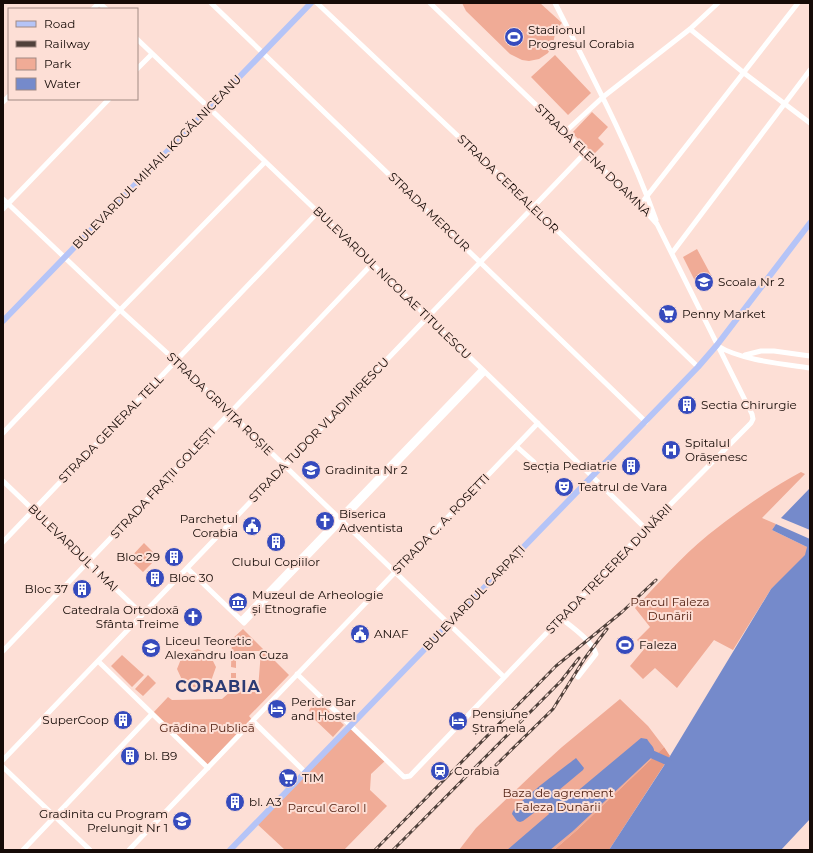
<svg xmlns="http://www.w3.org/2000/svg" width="813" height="853" viewBox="0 0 813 853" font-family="Montserrat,sans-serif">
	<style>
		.green { fill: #f0ab96 }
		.forest { fill: #e89981 }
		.water { fill: #758acb }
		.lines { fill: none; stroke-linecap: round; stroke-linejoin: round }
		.river { stroke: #758acb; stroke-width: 8 }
		.minor { stroke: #fff; stroke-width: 5 }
		.major { stroke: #b5c4f7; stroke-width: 6 }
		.rail-casing { stroke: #50413b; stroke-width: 3 }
		.rail { stroke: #fddfd6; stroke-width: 1.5; stroke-dasharray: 4.5; stroke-linecap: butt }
		.labels { text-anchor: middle; stroke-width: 4; stroke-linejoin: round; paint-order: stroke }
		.poi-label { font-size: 12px; fill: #160b07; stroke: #fddfd6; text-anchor: start }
		.street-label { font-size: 12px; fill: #160b07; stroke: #fddfd6 }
		.park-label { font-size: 12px; fill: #4d1c0d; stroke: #fddfd6 }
		.district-label { font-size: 16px; font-weight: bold; letter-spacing: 1px; fill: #2c3b74; stroke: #fddfd6 }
	</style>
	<rect width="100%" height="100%" fill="#fddfd6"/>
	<!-- green -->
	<path class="green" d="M462,3H540L562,23L556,29L553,44L548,53L539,59L529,61L522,60L510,54L466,11Z
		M555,55L591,93L568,115L531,77Z
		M592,112L608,127L598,138L604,144L594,154L572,133Z
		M697,249L711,275L696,283L683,257Z
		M801,472L805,474L762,518L776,524L772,530L807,547L806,558L771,589L733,650L714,640L677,688L655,668L643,679L630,666L645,648L637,640L650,627L635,608C658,584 681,557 708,535C737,512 768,490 801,472Z
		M144,543L158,557L143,572L129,559Z
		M243,629L289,675L249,716L253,721L208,768L152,714L168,697L172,700L222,699L231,691V673H236V687L258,689L261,651H236V668L231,667L232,639Z
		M198,649L210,655L216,667L211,681L196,688L183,682L177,669L183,654Z
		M122,655L144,675L132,687L111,666Z
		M148,675L156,683L143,696L135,689Z
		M620,699L648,726L664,747L577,830L554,850H459L476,828L539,768L562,747Z
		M317,700L344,725L333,737L312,717L309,710Z
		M350,725L386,760L371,774L370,790L387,806L344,850H285L256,823Z"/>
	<!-- forest -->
	<path class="forest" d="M664,747L670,756L609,850H554L577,830Z"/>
	<!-- water -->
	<path class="water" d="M810,488V530L781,518Z
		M776,524L810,539V819L781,850H609L667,761L771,589L805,555L807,547L772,530Z
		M641,738L647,739C652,747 657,748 652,757L573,831L550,850H507L549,814L546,808L543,806L523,821L520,822L517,821L512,814C514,803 565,767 576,758L584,768L583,770L559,790L563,797L568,799Z"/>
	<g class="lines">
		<!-- river -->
		<path class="river" d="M643,753H649L667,761"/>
		<!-- minor -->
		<path class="minor" d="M99,3L106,9
			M211,3L646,422
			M317,3L533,207L698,367
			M555,3C591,74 629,145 656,220
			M93,9L99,3
			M690,29L744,73L810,123
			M137,39L482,369L646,529
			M137,69L152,54
			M3,102L9,96
			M564,133L603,97L690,29L718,3
			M3,199L120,310L176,361L504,677
			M640,205L798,3
			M3,209L109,99
			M672,253L810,70
			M718,346C740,360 783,364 810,368
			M745,355L761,351H774L810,356
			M3,433L120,310L265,162
			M516,446L534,462
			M3,481L142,614
			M3,542L318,212
			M187,568L244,623L485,372
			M562,619C572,627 592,641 596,654L578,677
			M241,620L482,369
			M3,651L372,264
			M98,661L208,768
			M297,674L404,777L410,776L646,529L751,423L753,419L752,414L657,224L640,205L430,3
			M253,721L305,772
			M3,760L585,153
			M3,767L90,850
			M23,850L152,714
			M129,850L538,423"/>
		<!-- major -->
		<path class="major" d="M3,321L311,3
			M230,850L698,367L717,345L810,223"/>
		<!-- rail casing -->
		<g class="rail-casing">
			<path id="rail" d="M496,765L553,709L585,658L607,629
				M375,850L556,666L622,612L656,580
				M393,850L561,681L579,658"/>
		</g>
		<!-- rail -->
		<use href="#rail" class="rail"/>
	</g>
	<!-- icons -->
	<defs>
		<g id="stadium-disc" transform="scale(1)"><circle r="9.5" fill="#364bbd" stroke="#fddfd6"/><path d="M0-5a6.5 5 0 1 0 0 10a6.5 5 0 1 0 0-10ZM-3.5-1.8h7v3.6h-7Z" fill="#fff"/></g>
		<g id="school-disc" transform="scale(1)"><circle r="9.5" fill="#364bbd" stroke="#fddfd6"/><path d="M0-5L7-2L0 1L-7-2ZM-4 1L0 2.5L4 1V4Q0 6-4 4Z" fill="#fff"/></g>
		<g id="supermarket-disc" transform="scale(1)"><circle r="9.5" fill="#364bbd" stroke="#fddfd6"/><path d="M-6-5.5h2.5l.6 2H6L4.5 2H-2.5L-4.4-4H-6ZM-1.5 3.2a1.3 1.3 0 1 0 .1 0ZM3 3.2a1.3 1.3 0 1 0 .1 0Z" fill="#fff"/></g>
		<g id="building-disc" transform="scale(1)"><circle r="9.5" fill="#364bbd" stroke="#fddfd6"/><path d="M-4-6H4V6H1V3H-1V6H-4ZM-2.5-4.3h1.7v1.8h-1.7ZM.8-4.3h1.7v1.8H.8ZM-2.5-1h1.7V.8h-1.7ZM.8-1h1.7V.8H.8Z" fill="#fff"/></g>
		<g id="hospital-disc" transform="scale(1)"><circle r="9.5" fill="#364bbd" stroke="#fddfd6"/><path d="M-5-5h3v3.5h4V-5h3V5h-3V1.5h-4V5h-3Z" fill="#fff"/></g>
		<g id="theatre-disc" transform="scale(1)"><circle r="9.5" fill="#364bbd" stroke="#fddfd6"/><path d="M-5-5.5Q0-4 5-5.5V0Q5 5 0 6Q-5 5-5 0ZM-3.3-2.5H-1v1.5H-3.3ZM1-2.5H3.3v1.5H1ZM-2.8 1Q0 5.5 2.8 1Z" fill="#fff"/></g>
		<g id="church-disc" transform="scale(1)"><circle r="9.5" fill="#364bbd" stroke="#fddfd6"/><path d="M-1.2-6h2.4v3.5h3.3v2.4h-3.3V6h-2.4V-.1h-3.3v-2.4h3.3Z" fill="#fff"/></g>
		<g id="civic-disc" transform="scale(1)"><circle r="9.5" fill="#364bbd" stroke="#fddfd6"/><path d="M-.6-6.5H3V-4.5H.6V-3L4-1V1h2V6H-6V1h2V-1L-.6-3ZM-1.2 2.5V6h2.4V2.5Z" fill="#fff"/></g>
		<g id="museum-disc" transform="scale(1)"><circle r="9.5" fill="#364bbd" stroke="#fddfd6"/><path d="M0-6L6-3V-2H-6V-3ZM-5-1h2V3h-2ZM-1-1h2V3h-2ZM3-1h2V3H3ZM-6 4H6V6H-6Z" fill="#fff"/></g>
		<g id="hotel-disc" transform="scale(1)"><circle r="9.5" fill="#364bbd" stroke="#fddfd6"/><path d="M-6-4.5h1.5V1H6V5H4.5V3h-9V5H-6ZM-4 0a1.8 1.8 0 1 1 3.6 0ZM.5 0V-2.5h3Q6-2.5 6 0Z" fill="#fff"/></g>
		<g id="station-disc" transform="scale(1)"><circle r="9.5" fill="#364bbd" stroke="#fddfd6"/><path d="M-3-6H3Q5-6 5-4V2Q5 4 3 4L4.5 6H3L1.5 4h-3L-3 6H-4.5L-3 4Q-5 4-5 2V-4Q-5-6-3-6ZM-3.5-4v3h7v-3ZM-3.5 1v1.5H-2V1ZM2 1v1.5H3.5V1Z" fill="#fff"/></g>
	</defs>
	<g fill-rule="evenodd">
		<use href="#stadium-disc" x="514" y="37"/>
		<use href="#school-disc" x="704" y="282"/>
		<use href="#supermarket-disc" x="668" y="314"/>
		<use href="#building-disc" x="687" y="405"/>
		<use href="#hospital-disc" x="671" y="450"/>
		<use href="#building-disc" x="631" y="466"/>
		<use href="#school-disc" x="311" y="470"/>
		<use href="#theatre-disc" x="564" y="487"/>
		<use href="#church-disc" x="325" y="521"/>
		<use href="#civic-disc" x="252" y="526"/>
		<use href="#building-disc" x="276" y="542"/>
		<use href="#building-disc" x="174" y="557"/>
		<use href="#building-disc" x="155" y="578"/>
		<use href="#building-disc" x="82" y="589"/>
		<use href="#museum-disc" x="238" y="602"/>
		<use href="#church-disc" x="193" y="617"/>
		<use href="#civic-disc" x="360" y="634"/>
		<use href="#stadium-disc" x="625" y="645"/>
		<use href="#school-disc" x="151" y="648"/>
		<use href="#hotel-disc" x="277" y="709"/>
		<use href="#building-disc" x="123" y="720"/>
		<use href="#hotel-disc" x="458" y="721"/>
		<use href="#building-disc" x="130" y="756"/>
		<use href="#station-disc" x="440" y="771"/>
		<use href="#supermarket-disc" x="288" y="778"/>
		<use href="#building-disc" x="235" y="802"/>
		<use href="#school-disc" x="182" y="821"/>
	</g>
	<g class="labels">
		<!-- poi labels -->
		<g class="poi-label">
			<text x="528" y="34">Stadionul<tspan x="528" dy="14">Progresul Corabia</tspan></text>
			<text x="718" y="286">Scoala Nr 2</text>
			<text x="682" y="318">Penny Market</text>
			<text x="701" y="409">Sectia Chirurgie</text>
			<text x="685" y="447">Spitalul<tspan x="685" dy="14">Orășenesc</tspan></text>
			<text x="617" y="470" text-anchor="end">Secția Pediatrie</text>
			<text x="325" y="474">Gradinita Nr 2</text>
			<text x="578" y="491">Teatrul de Vara</text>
			<text x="339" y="518">Biserica<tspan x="339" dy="14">Adventista</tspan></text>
			<text x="238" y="523" text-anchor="end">Parchetul<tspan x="238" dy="14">Corabia</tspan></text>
			<text x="160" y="561" text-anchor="end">Bloc 29</text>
			<text x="276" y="566" text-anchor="middle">Clubul Copiilor</text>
			<text x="169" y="582">Bloc 30</text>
			<text x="68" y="593" text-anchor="end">Bloc 37</text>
			<text x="252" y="599">Muzeul de Arheologie<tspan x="252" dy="14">și Etnografie</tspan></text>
			<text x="179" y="614" text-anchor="end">Catedrala Ortodoxă<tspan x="179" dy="14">Sfânta Treime</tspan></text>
			<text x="374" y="638">ANAF</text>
			<text x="165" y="645">Liceul Teoretic<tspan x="165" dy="14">Alexandru Ioan Cuza</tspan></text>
			<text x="639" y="649">Faleza</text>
			<text x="291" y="706">Pericle Bar<tspan x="291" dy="14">and Hostel</tspan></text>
			<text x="472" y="718">Pensiune<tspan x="472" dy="14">Ștramela</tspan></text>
			<text x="109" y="724" text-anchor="end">SuperCoop</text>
			<text x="144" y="760">bl. B9</text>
			<text x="454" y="775">Corabia</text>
			<text x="302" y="782">TIM</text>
			<text x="249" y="806">bl. A3</text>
			<text x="168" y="818" text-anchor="end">Gradinita cu Program<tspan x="168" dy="14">Prelungit Nr 1</tspan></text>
		</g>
		<!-- street labels -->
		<g class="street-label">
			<text transform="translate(593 160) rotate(44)" y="4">STRADA ELENA DOAMNA</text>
			<text transform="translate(157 162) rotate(-46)" y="4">BULEVARDUL MIHAIL KOGĂLNICEANU</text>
			<text transform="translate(508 184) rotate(44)" y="4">STRADA CEREALELOR</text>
			<text transform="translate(429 212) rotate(44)" y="4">STRADA MERCUR</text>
			<text transform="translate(392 283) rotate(44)" y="4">BULEVARDUL NICOLAE TITULESCU</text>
			<text transform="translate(220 404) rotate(44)" y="4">STRADA GRIVIȚA ROȘIE</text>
			<text transform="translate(111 429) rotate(-46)" y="4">STRADA GENERAL TELL</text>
			<text transform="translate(319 430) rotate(-46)" y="4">STRADA TUDOR VLADIMIRESCU</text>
			<text transform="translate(163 483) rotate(-47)" y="4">STRADA FRAȚII GOLEȘTI</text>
			<text transform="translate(441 524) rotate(-46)" y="4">STRADA C. A. ROSETTI</text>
			<text transform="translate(73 548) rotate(44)" y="4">BULEVARDUL 1 MAI</text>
			<text transform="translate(609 569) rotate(-46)" y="4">STRADA TRECEREA DUNĂRII</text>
			<text transform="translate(474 598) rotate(-46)" y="4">BULEVARDUL CARPAȚI</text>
		</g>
		<!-- park labels -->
		<g class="park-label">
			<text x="670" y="606">Parcul Faleza<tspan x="670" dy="14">Dunării</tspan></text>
			<text x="207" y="732">Grădina Publică</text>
			<text x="558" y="797">Baza de agrement<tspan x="558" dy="14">Faleza Dunării</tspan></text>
			<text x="327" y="812">Parcul Carol I</text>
		</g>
		<!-- district labels -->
		<g class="district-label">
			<text x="218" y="692">CORABIA</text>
		</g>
	</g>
	<!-- border -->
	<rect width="813" height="853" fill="none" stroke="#160b07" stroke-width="8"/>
	<!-- legend -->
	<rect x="8" y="8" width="130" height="92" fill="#fddfd6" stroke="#a18a83"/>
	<rect x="16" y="21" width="20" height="6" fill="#b5c4f7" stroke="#a18a83"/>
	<text x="44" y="28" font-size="12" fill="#160b07">Road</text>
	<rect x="16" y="41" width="20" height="6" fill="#50413b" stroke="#a18a83"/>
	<text x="44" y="48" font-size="12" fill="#160b07">Railway</text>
	<rect x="16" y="58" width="20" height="12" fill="#f0ab96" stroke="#a18a83"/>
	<text x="44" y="68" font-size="12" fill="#160b07">Park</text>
	<rect x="16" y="78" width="20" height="12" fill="#758acb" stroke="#a18a83"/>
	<text x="44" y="88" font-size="12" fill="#160b07">Water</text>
</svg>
